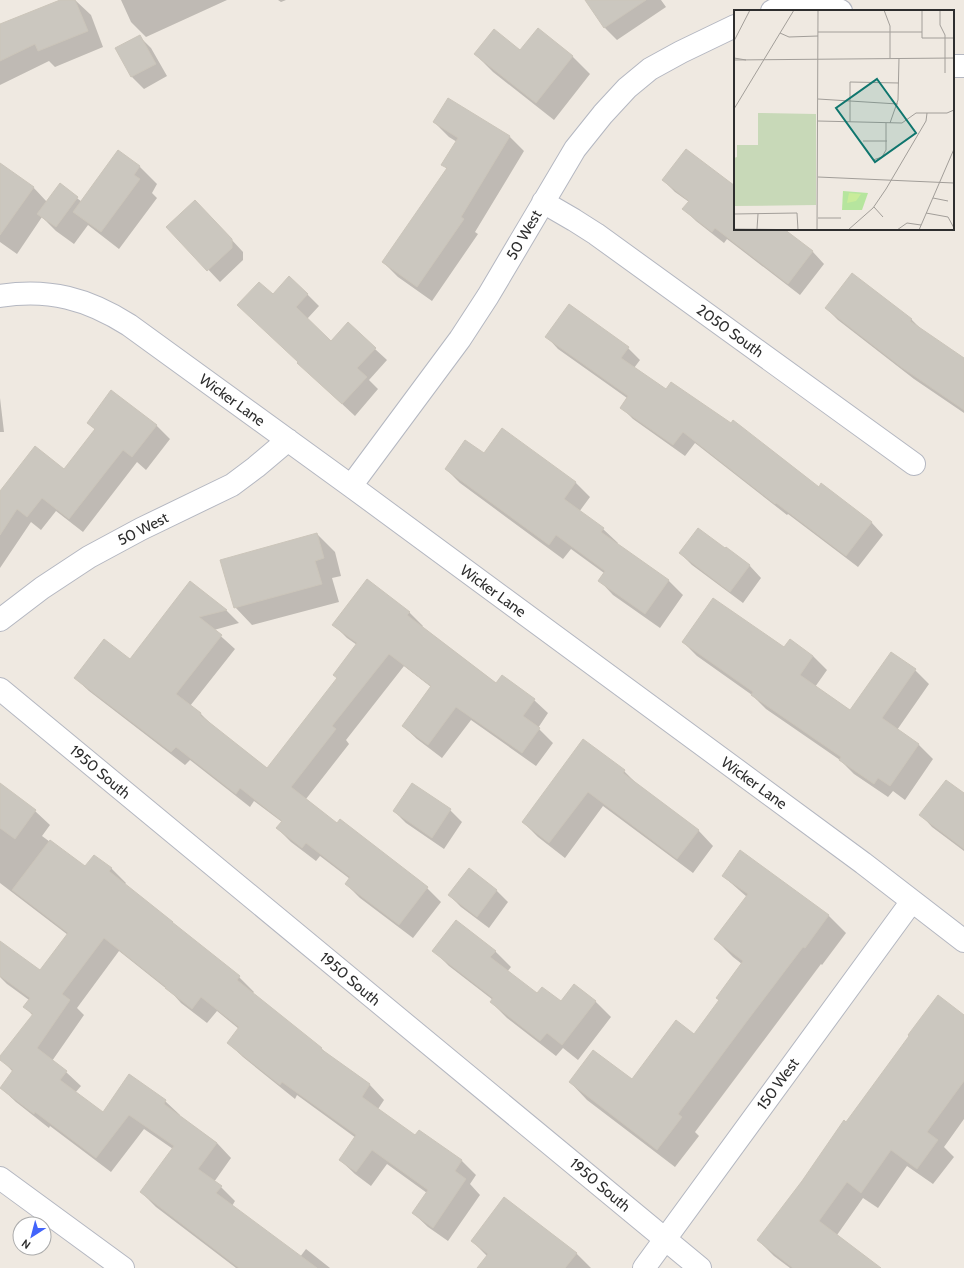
<svg xmlns="http://www.w3.org/2000/svg" width="964" height="1268" viewBox="0 0 964 1268" font-family="Cabin,sans-serif">
	<style>
		.shadow { fill: #0003 }
		.building { fill: #cbc7bf; stroke: #cbc5ba }
		.lines { fill: none; stroke-linecap: round; stroke-linejoin: round }
		.minor-casing { stroke: #b4b7c1; stroke-width: 24 }
		.minor { stroke: #fff; stroke-width: 22 }
		.labels { text-anchor: middle; stroke-width: 3; stroke-linejoin: round; paint-order: stroke }
		.street-label { font-size: 15px; fill: #2e2e2e; stroke: #fff }
		.inset-road { fill: none; stroke: #a29e99; stroke-width: 1 }
		.view { fill: #0f766e; fill-opacity: 0.15; stroke: #0f766e; stroke-width: 2 }
		.inset-edge { fill: none; stroke: #2e2e2e; stroke-width: 2 }
	</style>
	<rect width="100%" height="100%" fill="#efe9e1"/>
	<!-- shadow -->
	<path class="shadow" d="M62,0H75L91,15L103,47L55,67L49,61L0,85V25Z
		M121,0H227L146,37L131,22Z
		M278,0H286L281,2Z
		M586,0H661L666,7L617,40L605,28Z
		M538,30L573,57L590,74L554,120L493,72L475,54L521,52Z
		M139,36L151,48L167,76L144,89L132,77L116,49Z
		M434,122L509,136L524,151L475,232L478,234L432,301L398,277L383,262L447,169L443,164L457,142L449,137Z
		M118,151L140,167L157,184L152,193L157,198L119,249L88,225L74,244L56,231L42,217L17,254L0,242V171L33,187L47,202L60,185L82,202Z
		M663,180L735,188V229H783L813,252L824,264L800,295L727,239L724,243L696,221L684,209L689,202L675,192Z
		M207,213L243,252V260L220,282L168,227Z
		M852,274L912,320L924,332L964,360V413L914,379L838,320L826,308Z
		M307,294L319,306L307,319L331,342L375,349L387,360L369,380L378,389L355,416L298,363L299,362L273,296Z
		M547,337L628,348L640,360L634,368L666,391L819,488L821,485L872,523L883,535L858,567L788,514L787,515L695,443L685,456L633,419L621,407L627,398L558,349Z
		M0,398L4,432H0Z
		M88,423L156,425L170,439L146,470L137,462L83,532L56,511L41,530L31,522L0,568V493L64,470L96,430Z
		M502,429L576,483L590,497L579,512L603,529L618,543L617,544L669,581L683,595L660,628L613,595L599,580L604,573L571,549L563,559L460,483L446,469L484,455Z
		M317,534L335,552L341,576L332,578L339,602L252,625L235,607Z
		M726,548L750,566L761,578L743,603L692,565L680,553L726,549Z
		M190,583L226,610L239,623L214,630L235,649L190,706L201,714L215,728L268,769L338,679L357,645L347,638L334,625L409,612L423,626L422,627L497,684L534,700L548,713L538,728L553,743L536,766L471,720L442,758L417,739L403,726L431,687L404,666L346,740L349,744L306,799L337,824L340,821L427,888L441,902L413,938L360,898L346,884L350,879L320,856L316,861L291,842L277,828L282,822L254,801L250,807L190,760L185,765L89,691L75,678L130,660Z
		M683,642L784,649L813,656L827,670L815,687L851,711L915,670L929,684L897,730L919,745L933,759L905,800L893,791L888,797L854,774L840,760L766,709L752,695L697,656Z
		M624,771L639,786L698,830L713,846L693,873L603,806L565,858L538,837L523,822Z
		M0,784L35,811L50,825L42,836L85,868H111L126,883L124,885L239,977L254,992L252,994L321,1048L328,1055L370,1085L384,1100L378,1109L415,1137L462,1161L476,1175L470,1184L480,1195L448,1241L428,1227L413,1213L427,1193L387,1164L371,1186L355,1174L340,1160L356,1138L297,1095L295,1099L243,1057L228,1043L239,1029L217,1011L207,1023L181,1003L173,994L119,951L77,1008L84,1015L52,1061L66,1072L81,1086L75,1093L103,1114L165,1101L180,1115L179,1116L217,1143L231,1158L214,1182L221,1187L235,1201L232,1206L300,1257L306,1249L330,1268H236L156,1207L141,1192L173,1149L144,1129L111,1172L50,1126L49,1128L16,1102L1,1088L13,1072L0,1058L33,1016L25,1007L29,1000L7,984L0,977V959L40,971L68,935L0,883Z
		M412,784L450,810L462,822L444,849L406,823L394,811Z
		M964,795V851L932,827L921,815Z
		M723,876L828,915L846,933L822,965L821,964L695,1132L699,1136L675,1167L587,1100L570,1082L632,1081L694,1036L720,1000L742,964L733,957L715,939L747,897Z
		M496,890L508,902L489,928L461,907L449,895Z
		M434,951H495L511,967L507,972L537,995L561,1002L595,1001L611,1017L578,1060L563,1048L556,1056L507,1018L491,1002L493,1000L449,966Z
		M964,1016V1119L944,1147L954,1157L933,1184L907,1166L878,1208L863,1198L837,1235L879,1268H790L774,1256L758,1240L846,1123Z
		M472,1241L576,1253L591,1268H478L487,1256Z"/>
	<!-- building -->
	<path class="building" d="M60,0H75L88,31L38,51L35,44L0,61V24Z
		M585,0H646L604,28Z
		M538,28L573,56L536,103L474,54L494,29L520,50Z
		M140,35L156,64L131,77L115,48Z
		M448,98L510,136L461,217L464,219L417,287L382,262L447,168L441,165L458,138L433,122Z
		M686,149L735,186V229H784L813,251L788,284L715,228L712,232L682,209L689,201L662,180Z
		M118,150L140,166L134,175L140,179L101,232L73,212Z
		M0,163L34,187L0,235Z
		M60,183L78,197L56,227L37,214Z
		M195,200L232,239V248L207,271L166,227Z
		M852,273L912,319L910,321L964,358V410L901,367L825,308Z
		M289,276L308,294L296,307L331,341L348,322L376,348L357,368L367,377L342,404L297,363L298,362L237,305L259,282L273,294Z
		M569,304L629,347L621,358L666,389L671,382L731,423L733,420L819,487L821,483L872,522L846,556L776,503L775,504L683,432L673,445L620,408L628,396L545,337Z
		M111,390L157,425L132,457L123,450L69,519L42,498L27,517L17,509L0,535V491L35,446L64,469L95,429L87,423Z
		M502,428L576,482L564,499L604,528L601,532L669,580L645,614L598,581L605,571L556,535L549,545L445,469L465,440L484,453Z
		M698,528L725,548L726,547L750,565L730,592L679,553Z
		M317,533L324,558L315,561L322,584L234,608L220,560Z
		M367,579L410,612L407,615L496,683L502,675L535,699L523,716L540,728L522,753L456,707L428,745L402,726L431,686L389,654L332,726L336,729L291,787L337,823L340,819L428,887L399,925L345,884L350,877L306,843L302,848L276,828L282,821L240,788L236,794L176,747L171,752L74,678L104,639L130,659L190,581L227,610L199,617L222,635L176,694L201,713L200,715L267,768L337,678L333,675L357,643L332,625Z
		M713,598L784,647L790,639L813,656L800,675L850,710L891,652L916,669L882,718L919,744L890,786L878,778L874,784L839,760L841,757L751,695L753,692L682,642Z
		M583,739L625,770L623,773L699,830L677,859L588,792L549,843L522,822Z
		M946,780L964,793V849L919,815Z
		M0,783L36,810L15,839L0,828Z
		M412,783L451,809L432,838L393,811Z
		M50,840L85,866L94,855L112,868L109,871L173,922H172L240,976L237,980L322,1048L321,1049L370,1084L362,1097L415,1135L419,1130L462,1160L455,1171L466,1179L433,1228L412,1213L428,1190L372,1150L356,1172L339,1160L356,1135L282,1082L280,1085L227,1043L239,1027L201,997L192,1009L165,988L166,987L104,938L62,994L70,1000L37,1048L67,1071L60,1080L103,1112L129,1074L166,1100L164,1104L217,1143L198,1169L222,1186L216,1193L317,1268H239L140,1192L174,1146L129,1115L96,1158L35,1112L34,1114L0,1088L13,1070L0,1060V1056L33,1014L23,1007L30,998L0,976V941L40,970L68,933L12,890Z
		M740,850L829,915L805,948L803,947L747,1021L678,1114L682,1117L657,1150L569,1082L593,1050L632,1079L676,1020L694,1034L719,1000L716,998L743,961L714,939L748,894L722,876Z
		M469,868L497,890L477,917L448,895Z
		M456,920L496,951L490,957L537,993L542,987L561,1001L574,984L596,1001L562,1045L547,1033L540,1041L490,1002L493,998L432,951Z
		M938,995L964,1015V1081L927,1132L938,1140L917,1169L891,1150L861,1193L847,1182L819,1221L881,1268H793L757,1240L802,1181L844,1120L846,1122L909,1036L908,1035Z
		M504,1197L577,1253L565,1268H477L488,1254L471,1241Z"/>
	<g class="lines">
		<!-- minor casing -->
		<g class="minor-casing">
			<path id="minor" d="M772,11C796,2 817,0 841,11
				M953,66H964
				M543,202L574,220L596,234L914,464
				M0,296C49,288 88,299 129,325L351,486L863,863L964,941
				M351,486L460,339L488,296L575,149L603,114L627,88L650,69L681,52L735,26
				M0,620L42,588L89,557L141,529L232,485L256,467L288,440
				M0,689L700,1268
				M0,1178L123,1268
				M644,1268L912,901"/>
		</g>
		<!-- minor -->
		<use href="#minor" class="minor"/>
	</g>
	<g class="labels">
		<!-- street labels -->
		<g class="street-label">
			<text transform="translate(524 235) rotate(-60)" y="5">50 West</text>
			<text transform="translate(730 331) rotate(36)" y="5">2050 South</text>
			<text transform="translate(232 400) rotate(36)" y="5">Wicker Lane</text>
			<text transform="translate(143 529) rotate(-27)" y="5">50 West</text>
			<text transform="translate(493 591) rotate(36)" y="5">Wicker Lane</text>
			<text transform="translate(100 772) rotate(40)" y="5">1950 South</text>
			<text transform="translate(754 783) rotate(36)" y="5">Wicker Lane</text>
			<text transform="translate(350 979) rotate(40)" y="5">1950 South</text>
			<text transform="translate(778 1084) rotate(-54)" y="5">150 West</text>
			<text transform="translate(600 1185) rotate(40)" y="5">1950 South</text>
		</g>
	</g>
	<!-- overview -->
	<g transform="translate(734 10)">
		<rect width="220" height="220" fill="#efe9e1"/>
		<path d="M109,181L134,183L128,200H108Z" fill="#b6e59e"/>
		<path d="M24,103L82,104V195L0,196V148L3,147V135H24Z" fill="#c8d9b8"/>
		<path d="M115,183L127,184L122,191L113,193Z" fill="#c9ec9a"/>
		<path class="inset-road" d="M150,0L156,16V48M188,0V28H220M206,0V15L211,25V63M84,22H188M46,23L55,27L84,26M0,31L16,0M0,48L12,50M0,50L220,48M84,89L164,94M0,99L60,0M84,111L168,113L182,103H213L220,100M116,112V72L165,73M156,113L164,90L165,48M129,131H153M139,150L148,147L152,140V113M84,167L220,173M199,188L214,191M140,197L149,207M192,203L214,207L220,218M0,204L63,203L64,220M84,208H107M0,219L83,220M23,219L24,204M83,220L84,0M114,220L139,198L152,179L192,111L193,103M163,220L173,213L187,215M185,220L220,139"/>
		<path class="view" d="M143,69L182,123L141,152L102,98Z"/>
		<rect width="220" height="220" class="inset-edge"/>
	</g>
	<!-- north arrow -->
	<g transform="translate(32 1236) rotate(216)"><circle r="19" fill="#ffffff" stroke="#ababab"/>
	<path d="M0-3L7 15L0 10L-7 15Z" fill="#4264fb"/>
	<text y="-6" font-size="11" font-weight="bold" text-anchor="middle" fill="#2e2e2e">N</text>
	</g>
</svg>
